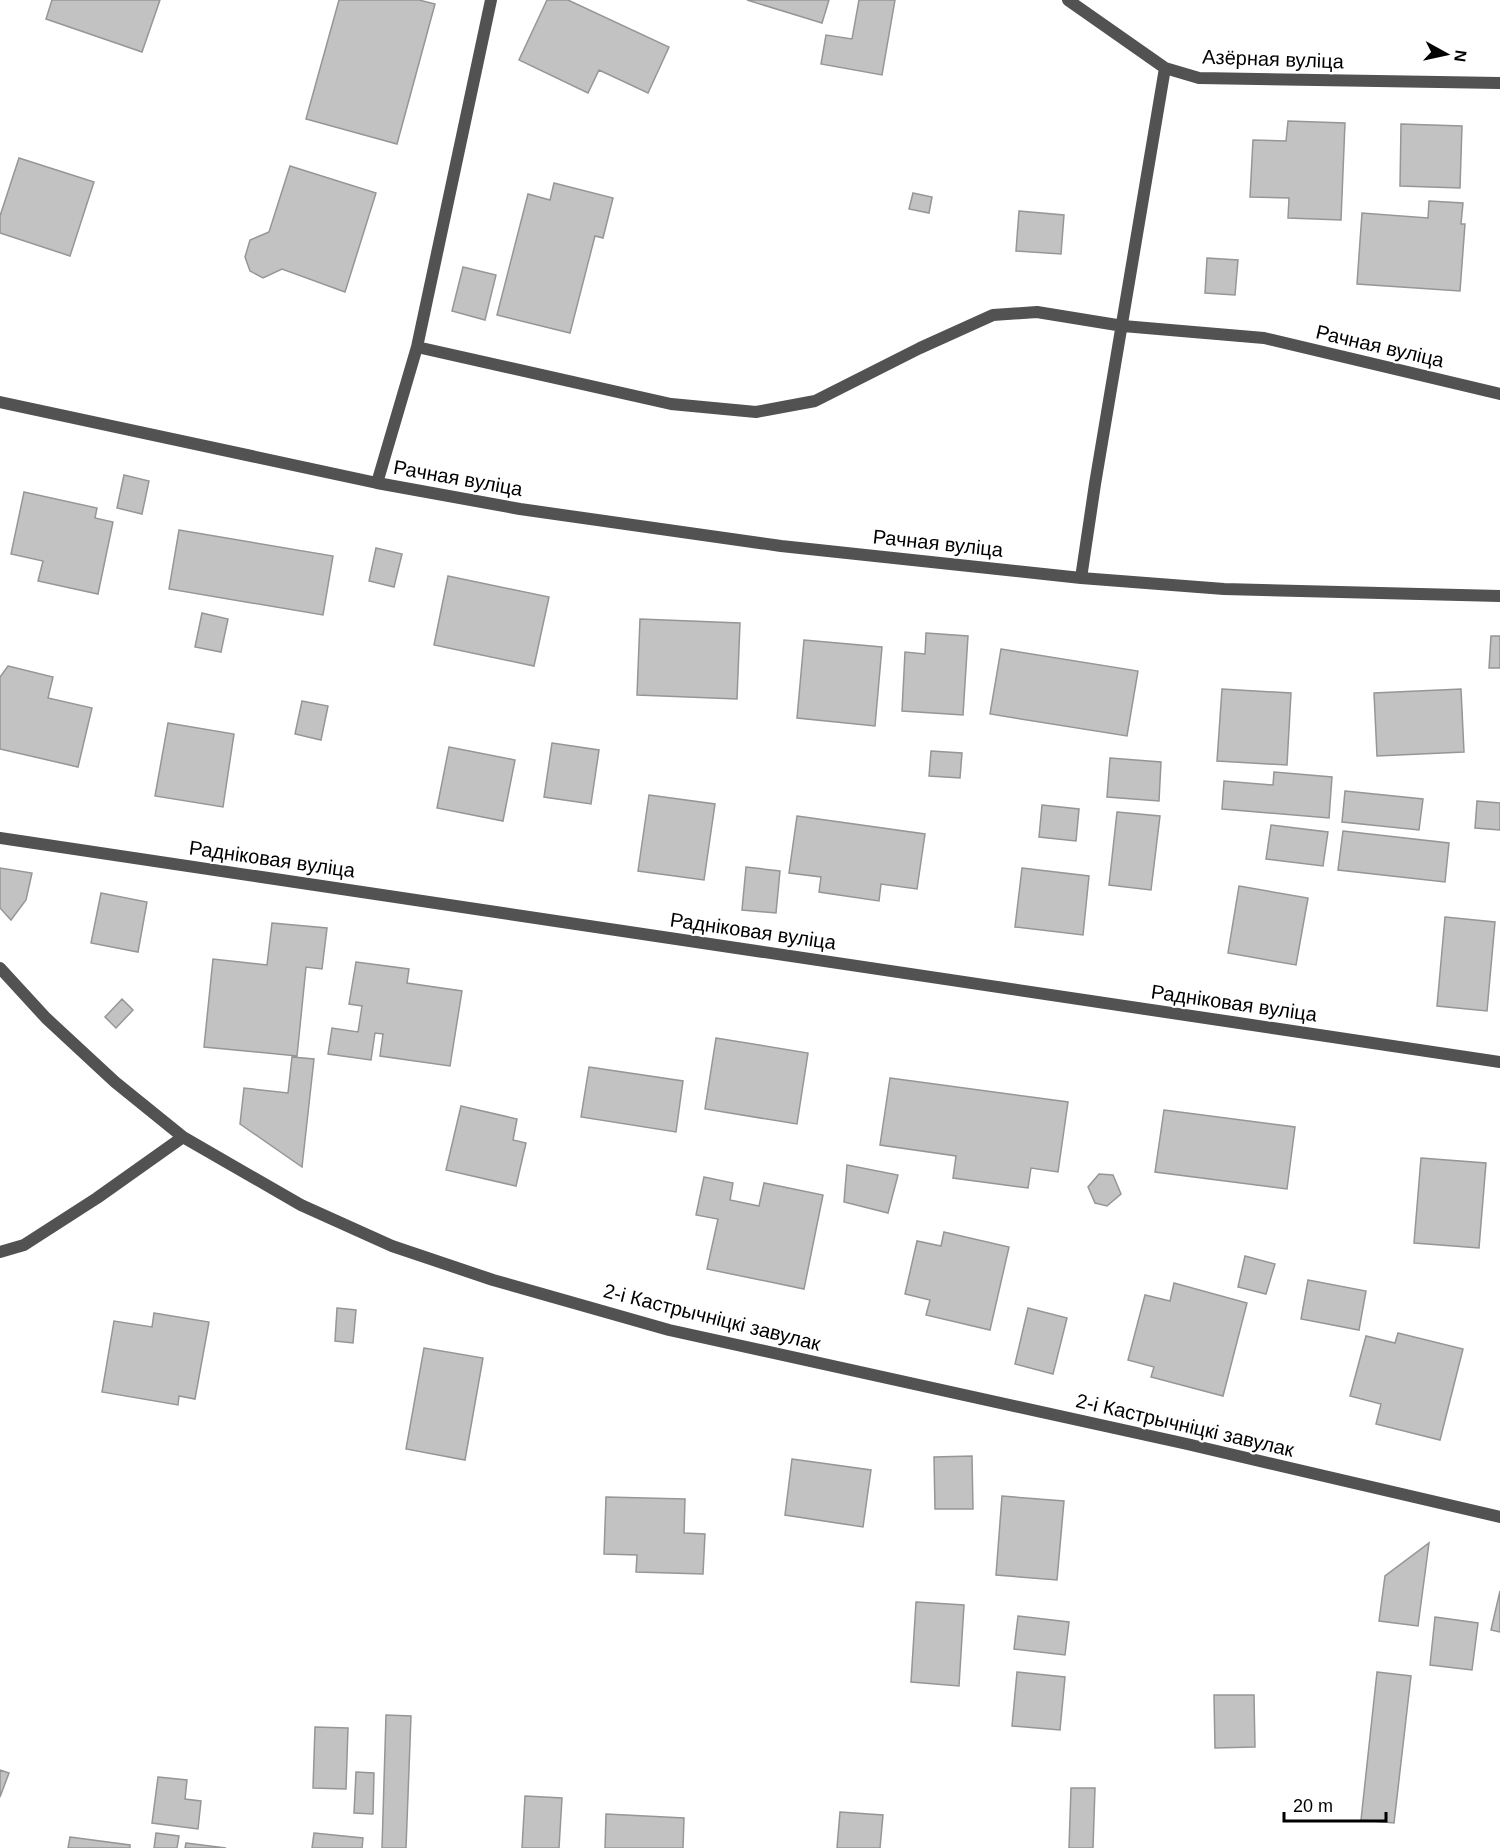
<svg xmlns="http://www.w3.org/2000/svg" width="1500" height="1848" viewBox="0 0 1500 1848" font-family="Arial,sans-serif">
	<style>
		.building { fill: #c2c2c2; stroke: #969696; stroke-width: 1.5 }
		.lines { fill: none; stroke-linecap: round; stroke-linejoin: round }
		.street { stroke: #525252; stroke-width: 12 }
		.labels { text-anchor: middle; stroke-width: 4.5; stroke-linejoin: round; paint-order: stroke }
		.street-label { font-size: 20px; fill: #000; stroke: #fff }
	</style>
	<rect width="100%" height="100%" fill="#fff"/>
	<!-- building -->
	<path class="building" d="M52,0H160L142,52L46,19Z
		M339,0H419L435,4L397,144L306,119Z
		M547,0H568L669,47L648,93L599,70L588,93L519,60Z
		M747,0H829L822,23Z
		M859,0H895L882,75L821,64L826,35L852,39Z
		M1288,121L1345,123L1341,220L1288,218L1289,198L1250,197L1253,140L1286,141Z
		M1401,124L1462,126L1460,188L1400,186Z
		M19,158L94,182L70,256L0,233V216Z
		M290,166L376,193L345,292L282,269L263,278L250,271L245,257L250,240L269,232Z
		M554,183L613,198L603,238L595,236L570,333L497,315L528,194L550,200Z
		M913,193L932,197L929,213L909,209Z
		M1429,201L1463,203L1461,224H1465L1460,291L1357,284L1362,213L1428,218Z
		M1019,211L1064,215L1061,254L1016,251Z
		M1207,258L1238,260L1235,295L1205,293Z
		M463,267L496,275L485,320L452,311Z
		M124,475L149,481L142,514L117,508Z
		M24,492L97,508L95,518L113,522L98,594L38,581L43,561L11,554Z
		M179,530L333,556L323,615L169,589Z
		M376,548L402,554L394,587L369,581Z
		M448,576L549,597L534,666L434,645Z
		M202,613L228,619L221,652L195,647Z
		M640,619L740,623L737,699L637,695Z
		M926,633L968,636L963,715L902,711L905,652L925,654Z
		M1491,636H1500V668H1489Z
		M804,640L882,647L875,726L797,718Z
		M1001,649L1138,671L1127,736L990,714Z
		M8,666L53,677L48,698L92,708L78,767L0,749V677Z
		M1222,689L1291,693L1287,765L1217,761Z
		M1461,689L1464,752L1377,756L1374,693Z
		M302,701L328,706L321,740L295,734Z
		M168,723L234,734L223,807L155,796Z
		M552,743L599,750L591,804L544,797Z
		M449,747L515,760L503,821L437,808Z
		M931,751L962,753L960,778L929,776Z
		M1110,758L1161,762L1159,801L1107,797Z
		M1274,772L1332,777L1329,818L1222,809L1224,781L1273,785Z
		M1345,791L1423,799L1419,830L1342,822Z
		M649,795L715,804L704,880L638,871Z
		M1477,801L1500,803V830L1475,828Z
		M1042,805L1079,809L1076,841L1039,837Z
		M1117,812L1160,816L1151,890L1109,885Z
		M797,816L925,834L917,889L881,884L879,901L819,892L821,877L789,873Z
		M1271,825L1328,832L1323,866L1266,859Z
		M1343,831L1449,843L1445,882L1338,870Z
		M746,867L780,871L776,913L742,910Z
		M0,868L32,873L26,900L11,920L0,908Z
		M1022,868L1089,876L1083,935L1015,927Z
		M1239,886L1308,898L1296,965L1228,953Z
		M101,893L147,902L138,952L91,943Z
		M1445,917L1495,922L1487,1011L1437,1006Z
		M272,923L327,928L322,969L306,967L297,1056L204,1047L213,959L267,965Z
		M356,962L409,969L407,983L462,991L450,1066L380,1056L383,1034L375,1033L371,1060L328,1054L332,1028L358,1032L362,1006L349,1004Z
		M122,999L133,1010L116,1028L105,1017Z
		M716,1038L808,1053L797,1124L705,1109Z
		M292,1057L314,1059L302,1167L240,1124L244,1088L288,1093Z
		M589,1067L683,1081L676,1132L581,1117Z
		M890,1078L1068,1102L1058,1172L1031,1168L1028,1188L953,1178L956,1156L880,1145Z
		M461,1106L517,1119L513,1140L526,1143L516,1186L446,1170Z
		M1164,1110L1295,1127L1287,1189L1155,1172Z
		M1421,1158L1486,1163L1479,1248L1414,1243Z
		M847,1165L898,1175L888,1213L844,1202Z
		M1099,1174L1113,1175L1121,1194L1107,1206L1095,1203L1088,1187Z
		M704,1177L733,1183L730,1200L759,1206L764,1183L823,1195L804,1289L707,1269L718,1219L696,1215Z
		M944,1232L1009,1247L990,1330L926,1315L930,1300L905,1294L917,1241L941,1246Z
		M1245,1256L1275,1264L1266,1294L1238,1287Z
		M1308,1280L1366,1291L1359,1330L1301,1319Z
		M1174,1283L1247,1303L1223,1396L1151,1377L1154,1367L1128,1360L1145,1295L1170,1301Z
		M337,1308L356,1310L353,1343L335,1341Z
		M1028,1308L1067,1318L1053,1374L1015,1364Z
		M154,1313L209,1322L195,1399L179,1396L178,1405L102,1392L114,1321L152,1327Z
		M1398,1333L1463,1349L1440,1440L1376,1424L1381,1404L1350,1396L1366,1336L1395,1343Z
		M424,1348L483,1358L465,1460L406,1449Z
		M972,1456L973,1509H935L934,1457Z
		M792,1459L871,1470L863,1527L785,1515Z
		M1002,1496L1064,1501L1057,1580L996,1575Z
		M606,1497L685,1499L684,1533L705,1534L703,1574L636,1572L637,1555L604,1554Z
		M1429,1543L1418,1626L1379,1621L1385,1576Z
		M1500,1591V1632L1491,1630Z
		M916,1602L964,1605L959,1686L911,1682Z
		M1018,1616L1069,1622L1065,1655L1014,1649Z
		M1435,1617L1478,1623L1472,1670L1430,1665Z
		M1017,1672L1065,1677L1060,1730L1012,1726Z
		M1377,1672L1411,1676L1394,1823L1361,1820Z
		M1214,1695H1254L1255,1747L1215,1748Z
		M386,1715L411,1716L406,1848H382Z
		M315,1727L348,1728L346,1789L313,1788Z
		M0,1770L9,1773L0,1797Z
		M356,1772L374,1773L373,1814L354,1813Z
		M158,1777L187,1780L185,1799L201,1801L198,1829L152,1823Z
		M1071,1788H1095L1093,1848H1069Z
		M525,1796L562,1798L559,1848H522Z
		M840,1812L883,1815L880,1848H837Z
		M606,1814L684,1818L683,1848H605Z
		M156,1833L179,1836L177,1848H154Z
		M314,1833L363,1838L362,1848H312Z
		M70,1837L130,1845V1848H68Z
		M186,1843L226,1848H185Z"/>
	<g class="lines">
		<!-- street -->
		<path class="street" d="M1068,0L1165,68L1199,78L1500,83
			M417,347L491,0
			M0,402L377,483L417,347L671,404L756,412L815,401L920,348L993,315L1037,312L1123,326L1264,338L1500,394
			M377,483L520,509L781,546L1081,578L1224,589L1500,596
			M1081,578L1095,484L1165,68
			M0,838L1500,1062
			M0,968L46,1018L115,1082L183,1137L301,1205L392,1246L493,1280L669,1330L1187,1444L1500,1517
			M0,1252L24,1245L97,1198L183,1137"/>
	</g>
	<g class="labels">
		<!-- street labels -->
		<g class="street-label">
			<text transform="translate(1273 59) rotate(2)" y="7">Азёрная вуліца</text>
			<text transform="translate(1380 346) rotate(13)" y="7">Рачная вуліца</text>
			<text transform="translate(458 478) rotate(10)" y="7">Рачная вуліца</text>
			<text transform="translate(938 543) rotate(6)" y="7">Рачная вуліца</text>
			<text transform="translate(272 859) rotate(8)" y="7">Радніковая вуліца</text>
			<text transform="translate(753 931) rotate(8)" y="7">Радніковая вуліца</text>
			<text transform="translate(1234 1003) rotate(8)" y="7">Радніковая вуліца</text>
			<text transform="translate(712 1317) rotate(14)" y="7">2-і Кастрычніцкі завулак</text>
			<text transform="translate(1185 1425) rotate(13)" y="7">2-і Кастрычніцкі завулак</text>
		</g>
	</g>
	<!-- north arrow -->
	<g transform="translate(1446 54) rotate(98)" stroke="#ffffff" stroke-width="4.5" paint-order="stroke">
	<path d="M0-4.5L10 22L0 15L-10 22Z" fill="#000000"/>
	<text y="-9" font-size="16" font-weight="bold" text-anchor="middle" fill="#000000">N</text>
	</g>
	<!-- scale -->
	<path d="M1284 1812v9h102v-9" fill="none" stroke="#000000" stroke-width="3"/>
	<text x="1293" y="1812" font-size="18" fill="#000000" stroke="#ffffff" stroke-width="4.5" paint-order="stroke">20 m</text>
</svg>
